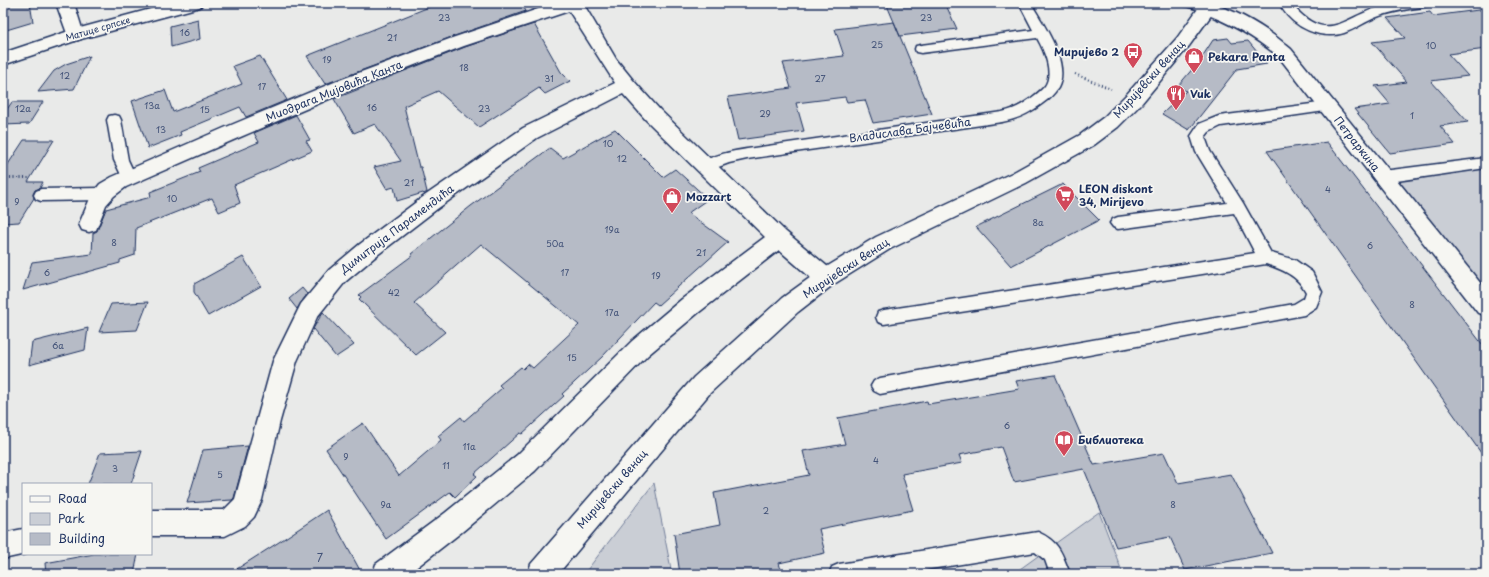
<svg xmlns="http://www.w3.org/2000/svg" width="1489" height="577" viewBox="0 0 1489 577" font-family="'Playpen Sans',sans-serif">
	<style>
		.green { fill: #caced5; stroke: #727e9a }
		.building { fill: #b6bbc6; stroke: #1b2f5e }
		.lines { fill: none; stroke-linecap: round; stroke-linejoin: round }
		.lane-casing { stroke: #1b2f5e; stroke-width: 3 }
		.street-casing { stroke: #1b2f5e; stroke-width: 3 }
		.secondary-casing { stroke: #1b2f5e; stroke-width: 3 }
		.path { stroke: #1b2f5e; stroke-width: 2; stroke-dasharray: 1 2.5; stroke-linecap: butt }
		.lane { fill: #f6f6f2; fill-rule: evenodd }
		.street { fill: #f6f6f2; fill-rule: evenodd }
		.secondary { fill: #f6f6f2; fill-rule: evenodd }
		.labels { text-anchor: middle; stroke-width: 3.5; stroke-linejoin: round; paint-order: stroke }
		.number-label { font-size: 9px; fill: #425278 }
		.far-street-label { font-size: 9px; fill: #1b2f5e; stroke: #f6f6f2 }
		.poi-label { font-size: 11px; font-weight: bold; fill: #1b2f5e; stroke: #f6f6f2; text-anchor: start }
		.street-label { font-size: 11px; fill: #1b2f5e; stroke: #f6f6f2 }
		.near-number-label { font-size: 11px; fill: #425278 }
	</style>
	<rect width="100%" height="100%" fill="#e9eae9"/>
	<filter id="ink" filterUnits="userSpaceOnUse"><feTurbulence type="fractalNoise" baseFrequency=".025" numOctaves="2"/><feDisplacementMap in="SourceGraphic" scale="8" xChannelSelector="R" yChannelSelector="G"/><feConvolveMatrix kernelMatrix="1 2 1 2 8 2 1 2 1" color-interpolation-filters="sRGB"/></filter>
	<g filter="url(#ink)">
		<!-- green -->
		<path class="green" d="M1486,163V306L1383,177Z
			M654,483L672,574H584Z
			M1099,512L1123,574H1013Z"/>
		<!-- building -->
		<path class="building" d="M17,3H30L33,22L3,31V7Z
			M439,3H521L526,11L452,37L325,84L307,56Z
			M886,3H945L957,29L900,36Z
			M1486,9V49L1448,54L1468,76L1431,81L1468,122L1440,126L1455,144L1390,153L1354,109L1390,104L1375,86L1407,82L1372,42L1405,38L1387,18L1430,12L1433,16Z
			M198,19L200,39L171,47L170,26Z
			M894,22L932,114L873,123L865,100L847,102L845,97L796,103L804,131L738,140L728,97L791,88L783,63L844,56L835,29Z
			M534,24L561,72L570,81L545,94L539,88L479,127L438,91L404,106L419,167H421L427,192L424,194L423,193L397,201L394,187L387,189L374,167L401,161L375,124L354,133L334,99L465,47Z
			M1228,38L1232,43L1248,41L1267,64L1237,69L1189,130L1162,114L1186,91L1178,86L1200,60L1213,40Z
			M90,56L74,89L38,92L54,71L66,64Z
			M260,56L287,100L246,117L240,107L180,132L181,135L148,148L132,101L165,90L173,112L242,84L233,66Z
			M12,102H43L29,124L3,125V115Z
			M296,115L310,140L306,141L312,151L234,185L240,203L219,212L212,198L136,228L135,255L120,260V263L23,290L32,262L92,254L93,233L97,231L106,209L151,197L150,192L200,172L198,168L259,142L254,133Z
			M615,129L663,177L675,169L708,199L688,213L728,242L658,305L654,302L602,357L562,394L564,396L522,434L520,433L474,474L477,476L455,497L450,492L386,539L326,449L363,423L399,476L441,440L438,436L461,417L464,421L502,388L499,385L521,367L523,369L528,364L533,368L579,325L481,244L414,303L445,332L416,355L359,299L361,297L359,295L413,255L411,254L471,206L550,148L563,158Z
			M24,140H54L28,182H43L40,188L35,190L33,194L34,198L19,222L3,223V172Z
			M1327,142L1486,349V460L1267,151Z
			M1063,184L1099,220L1011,266L976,227Z
			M243,257L261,286L208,316L194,292V284Z
			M302,288L307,294L297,309L289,299Z
			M148,302L137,330L99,332L111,304Z
			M323,312L354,345L336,357L313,329Z
			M88,328L85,350L29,365L32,342Z
			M1055,375L1094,465L1164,453L1178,483L1231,474L1272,553L1185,570L1170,537L1116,547L1084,469L1014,482L1001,447L959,455L962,463L902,474L913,510L819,529L825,553L779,563L782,574H680L674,534L720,525L714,493L809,475L803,451L845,444L838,418L927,401L928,404L1019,389L1016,381Z
			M248,446L234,498L232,500L187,503L203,450Z
			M142,451L131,484H88L100,453Z
			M327,510L362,574H229L279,542Z
			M94,554H138L134,574H46L45,563Z"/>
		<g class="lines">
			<!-- lane casing -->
			<g class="lane-casing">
				<path id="lane" d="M1019,3H1031C1043,24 1071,63 1058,88C1054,94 1049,99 1043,103C1030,113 1018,119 1002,122L747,159L729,163L705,172L700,171L698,167C704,156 735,151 747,149L1002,112C1013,110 1022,105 1030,99C1035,95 1041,91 1045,86C1054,73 1044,50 1037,38L921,53L916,52L915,49L916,46L921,45L1033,30Z
					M1184,3H1204L1211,5L1213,8L1211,11L1207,12L1186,6Z
					M1283,3H1295L1294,7C1328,45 1344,17 1380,7C1396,2 1412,3 1429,3L1427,6L1423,7C1408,9 1392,11 1377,17C1366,21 1356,29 1344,33C1321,40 1294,28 1282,8Z
					M1327,102L1332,104L1334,107L1332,110L1221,126L1209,132L1205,137L1210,151L1243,203L1271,253L1295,260L1312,272L1322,292L1316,307L1304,315L880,394L874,391L871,386L874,381L880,378L1294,304L1304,298L1306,292C1297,275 1283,270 1266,264L884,324L878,322L876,317L878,312L884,310L1255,253L1234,213L1118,229L1113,227L1110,223L1113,219L1118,217L1227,203L1196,152L1191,136L1199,124L1219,116Z
					M114,115L119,116L121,120L128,160L136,177L134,181L129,183L124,181L114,160L107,120L109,116Z
					M1486,158V168L1383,183L1378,181L1376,177L1378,173L1383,171Z
					M101,188L106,190L108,194L106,198L101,200L41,201L36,199L34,195L36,191L41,189Z
					M1038,532C1060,542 1062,554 1070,574H1050L1045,560L1035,552L900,574H829L832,567L839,564Z"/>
			</g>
			<!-- street casing -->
			<g class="street-casing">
				<path id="street" d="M56,3H74L84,35L81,39L75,41L69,39Z
					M556,3H583L616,59L633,80L660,110L786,232L834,272L837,278L834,284L826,287L818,284L779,250L698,313L648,355L535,471L463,531L408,574H373L376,564L445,513L517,455L632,341L682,299L765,237L646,120L623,94L537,138L437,209L376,256L345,282L317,317L297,361L280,421L262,500L254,517L245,526L225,536H151V510H224L235,499L273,361L301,304L329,270L360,244L423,197L523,128L615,83L569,11L464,46L350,90L238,138L126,187L114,196L106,205L96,230L89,232L82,230L79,224L92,194L100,184L112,177L224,128L337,81L452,38Z
					M1209,3C1239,11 1268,29 1291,49L1486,290V315L1478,313L1279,57C1255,37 1230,23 1201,12L1198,8L1201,4Z
					M23,529V554H26L3,559V533Z"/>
			</g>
			<!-- secondary casing -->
			<g class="secondary-casing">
				<path id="secondary" d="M173,3H203L200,7L81,39L3,65V53L69,31Z
					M1202,3H1220L1189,46L1141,104L1118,127L1094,145L1026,183L890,249L834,284L798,312L710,393L558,574H528L531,564L694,377L782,298L818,272L876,237L1012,173L1080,135L1104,117L1127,94L1177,38Z"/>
			</g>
			<!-- path -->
			<path class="path" d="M1075,74L1111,89
				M3,178H30"/>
			<!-- lane -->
			<use href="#lane" class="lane"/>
			<!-- street -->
			<use href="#street" class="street"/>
			<!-- secondary -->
			<use href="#secondary" class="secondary"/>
		</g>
	</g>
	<!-- icons -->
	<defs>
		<g id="bus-pin" transform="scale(1)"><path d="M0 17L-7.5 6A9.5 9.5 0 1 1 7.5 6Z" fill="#d1495b" stroke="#f6f6f2"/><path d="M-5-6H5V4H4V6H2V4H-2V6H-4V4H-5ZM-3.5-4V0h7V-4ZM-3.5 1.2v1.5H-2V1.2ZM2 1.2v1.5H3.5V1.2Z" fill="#fff"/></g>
		<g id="shop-pin" transform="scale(1)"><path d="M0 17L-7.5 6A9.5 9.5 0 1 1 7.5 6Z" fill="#d1495b" stroke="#f6f6f2"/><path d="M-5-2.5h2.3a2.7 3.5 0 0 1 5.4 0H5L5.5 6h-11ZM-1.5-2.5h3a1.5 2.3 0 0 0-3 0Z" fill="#fff"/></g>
		<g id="restaurant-pin" transform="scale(1)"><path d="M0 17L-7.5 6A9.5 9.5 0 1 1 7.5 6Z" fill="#d1495b" stroke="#f6f6f2"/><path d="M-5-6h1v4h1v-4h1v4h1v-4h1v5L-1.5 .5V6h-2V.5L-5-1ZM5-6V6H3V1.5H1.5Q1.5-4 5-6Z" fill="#fff"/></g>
		<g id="supermarket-pin" transform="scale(1)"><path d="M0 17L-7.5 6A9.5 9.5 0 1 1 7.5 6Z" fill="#d1495b" stroke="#f6f6f2"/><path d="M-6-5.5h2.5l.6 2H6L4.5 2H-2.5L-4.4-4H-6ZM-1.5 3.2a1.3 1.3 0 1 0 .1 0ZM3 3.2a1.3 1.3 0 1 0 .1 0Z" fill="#fff"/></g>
		<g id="library-pin" transform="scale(1)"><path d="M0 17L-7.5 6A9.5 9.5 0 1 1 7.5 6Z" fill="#d1495b" stroke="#f6f6f2"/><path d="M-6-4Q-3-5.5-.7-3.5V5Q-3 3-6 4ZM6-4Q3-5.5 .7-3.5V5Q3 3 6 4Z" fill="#fff"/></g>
	</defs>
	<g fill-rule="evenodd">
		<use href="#bus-pin" x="1133" y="52"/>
		<use href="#shop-pin" x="1194" y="57"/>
		<use href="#restaurant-pin" x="1176" y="94"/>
		<use href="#supermarket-pin" x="1065" y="195"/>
		<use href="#shop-pin" x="672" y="197"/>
		<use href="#library-pin" x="1064" y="440"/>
	</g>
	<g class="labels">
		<!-- number labels -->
		<g class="number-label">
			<text x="444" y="21">23</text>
			<text x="926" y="21">23</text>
			<text x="185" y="36">16</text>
			<text x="392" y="41">21</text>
			<text x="877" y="48">25</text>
			<text x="1431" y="49">10</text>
			<text x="327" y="63">19</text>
			<text x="464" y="71">18</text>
			<text x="65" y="79">12</text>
			<text x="549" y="82">31</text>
			<text x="820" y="82">27</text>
			<text x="262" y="90">17</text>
			<text x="152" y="109">13a</text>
			<text x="372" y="111">16</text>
			<text x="23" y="112">12a</text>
			<text x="484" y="112">23</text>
			<text x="205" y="113">15</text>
			<text x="765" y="117">29</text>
			<text x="1412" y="119">1</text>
			<text x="161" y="133">13</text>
			<text x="608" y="147">10</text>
			<text x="622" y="162">12</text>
			<text x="409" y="186">21</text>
			<text x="1328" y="193">4</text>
			<text x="172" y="202">10</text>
			<text x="17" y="205">9</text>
			<text x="1038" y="226">8a</text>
			<text x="612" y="233">19a</text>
			<text x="114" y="246">8</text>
			<text x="555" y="247">50a</text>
			<text x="1370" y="249">6</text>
			<text x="701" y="256">21</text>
			<text x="47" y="276">6</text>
			<text x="565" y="276">17</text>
			<text x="656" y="279">19</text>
			<text x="394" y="296">42</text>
			<text x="1412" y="308">8</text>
			<text x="612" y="316">17a</text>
			<text x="58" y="349">6a</text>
			<text x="572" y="361">15</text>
			<text x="1007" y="429">6</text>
			<text x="469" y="450">11a</text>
			<text x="346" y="460">9</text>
			<text x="876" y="464">4</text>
			<text x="446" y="469">11</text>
			<text x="115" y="472">3</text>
			<text x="220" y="478">5</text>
			<text x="386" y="508">9a</text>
			<text x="1173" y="508">8</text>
			<text x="766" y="514">2</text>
		</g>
		<!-- far-street labels -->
		<g class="far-street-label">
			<text transform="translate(98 29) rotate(-16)" y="3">Матице српске</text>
		</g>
		<!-- poi labels -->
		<g class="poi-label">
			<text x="1119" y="56" text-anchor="end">Миријево 2</text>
			<text x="1208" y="61">Pekara Panta</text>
			<text x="1190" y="98">Vuk</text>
			<text x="1079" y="193">LEON diskont<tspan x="1079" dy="13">34, Mirijevo</tspan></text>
			<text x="686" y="201">Mozzart</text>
			<text x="1078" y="444">Библиотека</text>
		</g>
		<!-- street labels -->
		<g class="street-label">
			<text transform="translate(1149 79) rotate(-48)" y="4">Миријевски венац</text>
			<text transform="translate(334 91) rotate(-22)" y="4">Миодрага Мијовића Канта</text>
			<text transform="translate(910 130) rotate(-8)" y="4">Владислава Бајчевића</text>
			<text transform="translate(1357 144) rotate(52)" y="4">Петраркина</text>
			<text transform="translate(397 229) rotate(-37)" y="4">Димитрија Парамендића</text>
			<text transform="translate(846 268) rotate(-33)" y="4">Миријевски венац</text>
			<text transform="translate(612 489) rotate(-49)" y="4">Миријевски венац</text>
		</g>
		<!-- near-number labels -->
		<g class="near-number-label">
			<text x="320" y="562">7</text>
		</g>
	</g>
	<!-- margin -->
	<rect width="1489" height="577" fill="none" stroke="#f6f6f2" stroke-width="16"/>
	<rect x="8" y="8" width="1473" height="561" fill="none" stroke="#1b2f5e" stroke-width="1.5" filter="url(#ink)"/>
	<!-- legend -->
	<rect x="22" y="483" width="130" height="72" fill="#f6f6f2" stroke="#9ea6b7"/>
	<rect x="30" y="496" width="20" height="6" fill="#f6f6f2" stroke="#9ea6b7"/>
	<text x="58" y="503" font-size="12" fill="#1b2f5e">Road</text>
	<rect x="30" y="513" width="20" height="12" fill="#caced5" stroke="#9ea6b7"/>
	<text x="58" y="523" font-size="12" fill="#1b2f5e">Park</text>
	<rect x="30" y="533" width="20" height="12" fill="#b6bbc6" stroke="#9ea6b7"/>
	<text x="58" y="543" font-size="12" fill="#1b2f5e">Building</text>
</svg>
